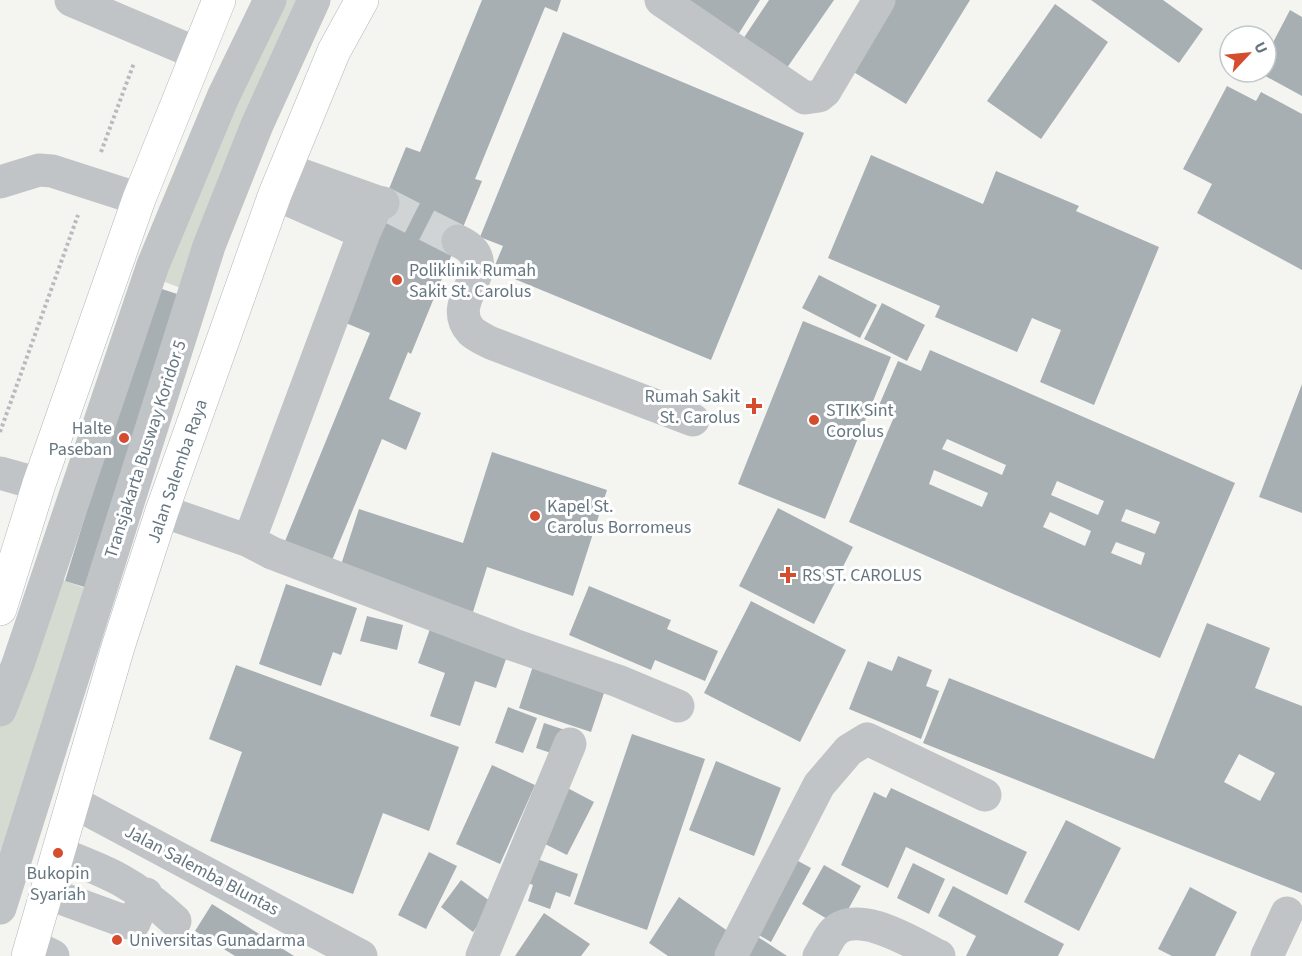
<svg xmlns="http://www.w3.org/2000/svg" width="1302" height="956" viewBox="0 0 1302 956" font-family="'Source Sans 3',sans-serif">
	<style>
		.green { fill: #d6dbd2 }
		.building { fill: #a7afb3; fill-rule: evenodd }
		.lines { fill: none; stroke-linecap: round; stroke-linejoin: round }
		.minor-tunnel { stroke: #d0d4d5; stroke-width: 33; stroke-dasharray: 33 16; stroke-linecap: butt }
		.major-casing { stroke: #b1b6b9; stroke-width: 34 }
		.path { stroke: #b8bbbd; stroke-width: 4; stroke-dasharray: 3 3; stroke-linecap: butt }
		.minor { stroke: #c0c4c7; stroke-width: 33 }
		.major { stroke: #fff; stroke-width: 33 }
		.poi-dot { fill: #d64c2f; stroke: #fff; stroke-width: 2 }
		.labels { text-anchor: middle; stroke-width: 6; stroke-linejoin: round; paint-order: stroke }
		.poi-label { font-size: 18px; fill: #657680; stroke: #fff; text-anchor: start }
		.street-label { font-size: 18px; fill: #657680; stroke: #fff }
	</style>
	<rect width="100%" height="100%" fill="#f4f4f1"/>
	<!-- green -->
	<path class="green" d="M271,0H314L194,293L149,276Z
		M48,575L99,593L0,908V710Z"/>
	<!-- building -->
	<path class="building" d="M482,0H561L557,12L545,7L475,179L482,181L411,354L408,352L389,399L421,413L406,450L382,439L328,570L281,551L370,333L336,319L406,147L420,152Z
		M679,0H760L736,38Z
		M769,0H834L782,75L739,45Z
		M889,0H970L906,104L847,68Z
		M1091,0H1163L1203,29L1179,63Z
		M1055,4L1108,42L1041,139L987,101Z
		M1290,10L1302,17V96L1258,72H1266V56Z
		M563,32L804,133L711,360L493,270L503,246L480,237Z
		M1227,86L1256,101L1261,92L1302,114V270L1197,213L1212,184L1183,169Z
		M871,155L983,204L996,171L1079,206L1076,211L1159,247L1094,405L1040,382L1061,330L1032,318L1017,352L935,317L940,306L828,258Z
		M819,275L877,305L860,338L802,308Z
		M156,287L183,296L91,589L65,581Z
		M882,303L925,325L907,361L864,339Z
		M803,321L891,357L825,519L738,484Z
		M930,350L1235,483L1160,658L849,522L894,417L877,410L898,361L921,371ZM947,439L1006,465L1002,475L942,449ZM934,470L988,493L982,507L929,484ZM1057,481L1104,501L1098,515L1051,495ZM1126,509L1160,522L1155,534L1121,521ZM1050,512L1091,531L1085,546L1043,527ZM1116,542L1145,553L1141,565L1111,553Z
		M1302,384V513L1259,497Z
		M492,452L607,490L573,596L487,567L473,612L340,568L359,509L463,543Z
		M778,508L853,547L814,624L739,586Z
		M286,584L357,608L341,655L333,652L321,686L259,664Z
		M589,586L671,620L667,629L718,651L705,681L655,660L651,670L569,635Z
		M751,601L846,650L800,742L704,693Z
		M367,616L403,625L397,650L360,641Z
		M1207,623L1270,648L1255,688L1302,706V893L923,743L949,678L1154,759ZM1239,754L1275,773L1260,801L1224,782Z
		M430,629L507,656L496,688L475,681L460,726L430,716L445,673L418,663Z
		M898,656L932,670L926,686L939,691L921,739L849,709L868,661L892,671Z
		M536,657L608,681L591,732L519,708Z
		M236,665L459,747L429,831L383,813L353,894L210,841L242,752L209,739Z
		M508,707L537,718L523,753L495,743Z
		M544,723L568,731L560,756L536,748Z
		M632,734L705,759L647,930L574,904Z
		M716,761L781,788L754,856L689,830Z
		M492,765L535,785L500,864L456,844Z
		M560,784L594,802L567,855L533,838Z
		M891,788L1027,852L1007,895L906,847L888,888L841,865L874,792L886,798Z
		M1066,820L1121,848L1079,931L1024,902Z
		M429,852L457,866L426,929L398,915Z
		M787,855L811,868L771,942L747,928Z
		M529,856L578,874L570,897L556,892L550,909L528,901L533,885L521,880Z
		M913,863L945,879L929,914L897,898Z
		M824,865L861,886L839,926L802,904Z
		M461,880L494,904L473,932L441,907Z
		M953,886L1064,944L1058,956H966L976,936L938,916Z
		M1190,887L1237,912L1215,956H1172L1158,949Z
		M679,897L732,934L718,956H668L649,943Z
		M212,904L294,956H235L195,931Z
		M544,913L590,944L581,956H515Z
		M755,935L787,956H741Z"/>
	<g class="lines">
		<!-- minor-tunnel -->
		<path class="minor-tunnel" d="M383,203L458,241"/>
		<!-- major casing -->
		<g class="major-casing">
			<path id="major" d="M0,609L39,484L139,199L219,0
				M28,956L118,647L162,511L275,194L334,51L362,0"/>
		</g>
		<!-- path -->
		<path class="path" d="M101,152L134,63
			M0,432L78,215"/>
		<!-- minor -->
		<path class="minor" d="M71,0L196,53
			M661,0L805,98L819,96L825,91L879,0
			M285,169L378,202
			M0,182L39,170L52,171L139,199
			M275,194L364,233
			M458,241C508,264 442,299 471,331C476,336 485,340 491,343L693,420
			M0,473L39,484
			M162,511L249,541L272,553L514,645L618,681L678,706
			M249,541L364,233L378,202L383,203
			M0,710L18,664L153,265L223,97L270,0
			M75,803L361,956
			M58,853C108,872 135,883 175,921
			M47,893L129,923H134L146,894
			M0,908L209,246L257,125L314,0
			M31,945L53,956
			M482,956L570,744
			M731,956L819,785L849,750L867,739L985,795
			M819,956C824,949 828,938 834,932C859,908 914,944 939,956
			M1267,956L1287,913"/>
		<!-- major -->
		<use href="#major" class="major"/>
	</g>
	<!-- markers -->
	<g class="poi-dot">
		<circle cx="397" cy="280" r="6"/>
		<path d="M751 397h6v6h6v6h-6v6h-6v-6h-6v-6h6z"/>
		<circle cx="814" cy="420" r="6"/>
		<circle cx="124" cy="438" r="6"/>
		<circle cx="535" cy="516" r="6"/>
		<path d="M785 566h6v6h6v6h-6v6h-6v-6h-6v-6h6z"/>
		<circle cx="58" cy="853" r="6"/>
		<circle cx="117" cy="940" r="6"/>
	</g>
	<g class="labels">
		<!-- poi labels -->
		<g class="poi-label">
			<text x="409" y="276">Poliklinik Rumah<tspan x="409" dy="21">Sakit St. Carolus</tspan></text>
			<text x="740" y="402" text-anchor="end">Rumah Sakit<tspan x="740" dy="21">St. Carolus</tspan></text>
			<text x="826" y="416">STIK Sint<tspan x="826" dy="21">Corolus</tspan></text>
			<text x="112" y="434" text-anchor="end">Halte<tspan x="112" dy="21">Paseban</tspan></text>
			<text x="547" y="512">Kapel St.<tspan x="547" dy="21">Carolus Borromeus</tspan></text>
			<text x="802" y="581">RS ST. CAROLUS</text>
			<text x="58" y="879" text-anchor="middle">Bukopin<tspan x="58" dy="21">Syariah</tspan></text>
			<text x="129" y="946">Universitas Gunadarma</text>
		</g>
		<!-- street labels -->
		<g class="street-label">
			<text transform="translate(145 449) rotate(-72)" y="6">Transjakarta Busway Koridor 5</text>
			<text transform="translate(177 471) rotate(-71)" y="6">Jalan Salemba Raya</text>
			<text transform="translate(202 870) rotate(28)" y="6">Jalan Salemba Bluntas</text>
		</g>
	</g>
	<!-- north arrow -->
	<g transform="translate(1248 54) rotate(64)"><circle r="28" fill="#ffffff" stroke="#c1c8cc" stroke-width="1.5"/>
	<path d="M0-4.5L10 22L0 15L-10 22Z" fill="#d64c2f"/>
	<text y="-9" font-size="16" font-weight="bold" text-anchor="middle" fill="#657680">U</text>
	</g>
</svg>
